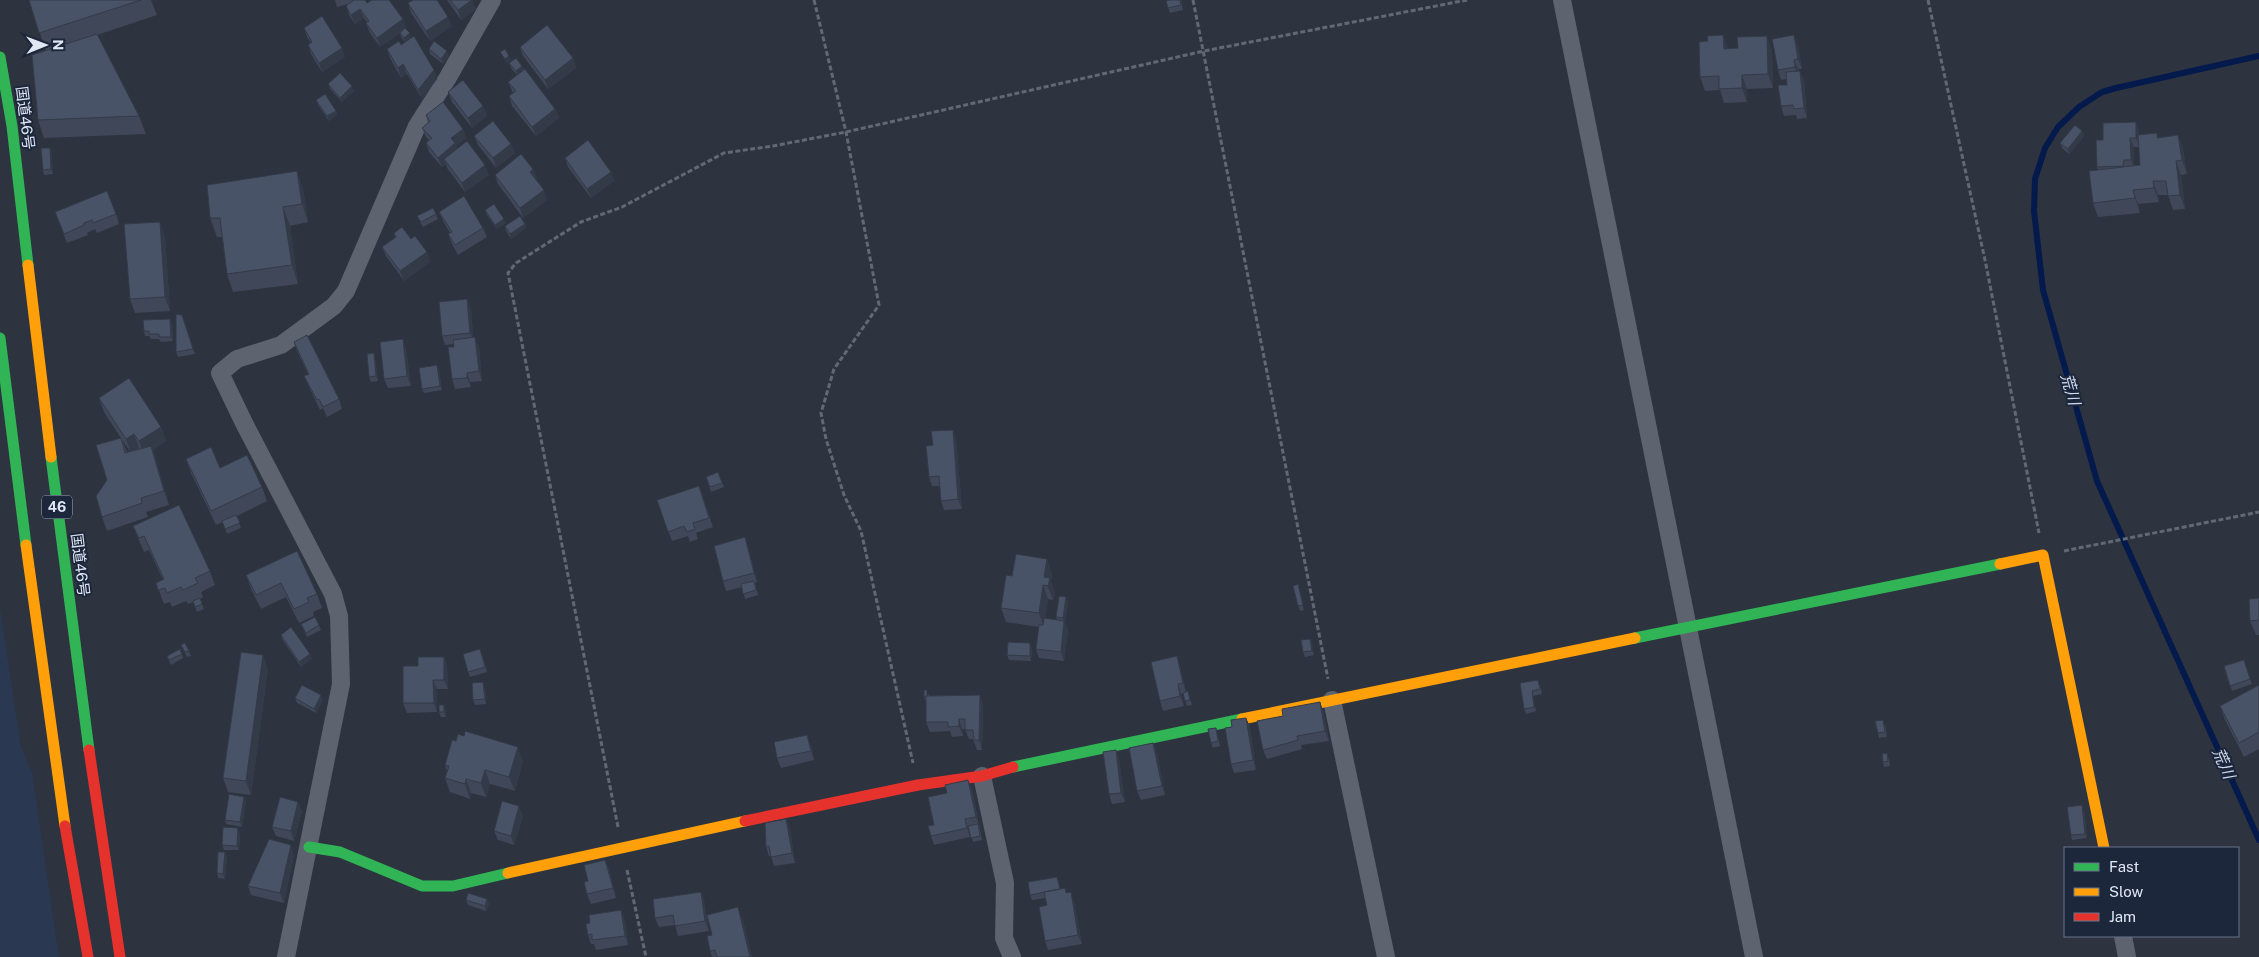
<svg xmlns="http://www.w3.org/2000/svg" width="2259" height="957" viewBox="0 0 2259 957" font-family="'Public Sans','Noto Sans JP',sans-serif">
	<style>
		.built { fill: #2a3851 }
		.lines { fill: none; stroke-linecap: round; stroke-linejoin: round }
		.stream { stroke: #041a4c; stroke-width: 6 }
		.path { stroke: #636973; stroke-width: 3; stroke-dasharray: 5 2.5; stroke-linecap: butt }
		.street { stroke: #5d636f; stroke-width: 18 }
		.fast { stroke: #30b455; stroke-width: 11 }
		.slow { stroke: #ff9f0a; stroke-width: 11 }
		.jam { stroke: #e5322d; stroke-width: 11 }
		.wall { fill: #3f4759; fill-rule: evenodd }
		.shaded-wall { fill: #333a48 }
		.building { fill: #495367; stroke: #333a48 }
		.labels { text-anchor: middle; stroke-width: 4; stroke-linejoin: round; paint-order: stroke }
		.shield { fill: #1c273c; stroke: #a5aebe; stroke-width: 1 }
		.shield-label { font-size: 14px; font-weight: bold; fill: #e0e8f6 }
		.street-label { font-size: 15px; fill: #e0e8f6; stroke: #1c273c }
		.water-label { font-size: 16px; font-style: italic; fill: #cdd9ee; stroke: #1c273c }
	</style>
	<rect width="100%" height="100%" fill="#2d333f"/>
	<!-- built -->
	<path class="built" d="M0,607L21,747L32,772L59,957H0Z"/>
	<g class="lines">
		<!-- stream -->
		<path class="stream" d="M2259,56L2116,88L2102,92L2079,107L2058,127L2045,148L2035,179L2034,211L2043,290L2097,481L2259,840"/>
		<!-- path -->
		<path class="path" d="M814,0L846,132L879,305L834,369L821,413L826,439L844,495L861,531L913,763
			M1193,0L1328,679
			M1928,0L1985,260L2039,533
			M2064,551L2259,512
			M618,827L508,273L516,263L581,222L622,207L724,153L773,146L846,132L1204,51L1467,0
			M627,870L646,957"/>
		<!-- street -->
		<path class="street" d="M1562,0L1754,957
			M1332,700L1386,957
			M982,776L1005,883L1004,938L1012,957
			M2123,936L2127,957
			M286,957L341,684L339,616L333,594L244,423L220,373L237,359L281,345L334,306L346,291L417,126L447,79L492,0"/>
		<!-- fast -->
		<path class="fast" d="M0,57L12,126L28,265
			M0,338L26,545
			M51,457L89,750
			M1635,638L2000,564
			M1013,767L1242,719
			M309,847L340,852L422,886H453L508,873"/>
		<!-- slow -->
		<path class="slow" d="M28,265L51,457
			M26,545L65,826
			M2000,564L2043,555L2104,848
			M1242,719L1635,638
			M508,873L745,821"/>
		<!-- jam -->
		<path class="jam" d="M89,750L120,957
			M745,821L918,785L982,776L1013,767
			M65,826L88,957"/>
	</g>
	<!-- wall -->
	<path class="wall" d="M29,0H151L157,15L97,35L139,116L146,134L44,138L38,120L46,51Z
		M335,0H365L367,3L403,19L406,29L411,38L434,70L437,79L422,99L407,74L401,78L390,58L387,49L401,45L405,42L401,37L400,33L380,47L370,33L366,23L367,22L364,18L355,24L349,15L346,6L348,4L337,7Z
		M447,0H472L476,9L461,20Z
		M1169,0H1181L1183,10L1170,13L1168,8Z
		M408,3L452,26L430,41L411,13Z
		M304,28L345,57L322,72L311,54L308,45L311,43L307,37Z
		M1723,35L1728,49L1772,50L1773,88L1747,89V102L1724,103L1720,90L1705,91L1700,77L1708,41Z
		M1798,45L1802,69H1798L1804,80L1807,118L1797,119L1796,115L1784,116L1781,106L1787,85L1786,79L1781,80L1778,70Z
		M520,47L573,58L576,68L548,89L523,56Z
		M429,49L449,56L443,64L430,54Z
		M509,63L522,66L524,70L555,109L559,118L536,136L512,106L509,96L513,93L508,82L517,75L511,68Z
		M328,84L354,91L342,102L330,89Z
		M448,92L483,106L487,116L472,128L452,102Z
		M316,100L336,111L337,115L329,121L318,105Z
		M426,115L463,129L466,138L456,146L457,148L489,175L465,192L447,168L446,164L442,167L429,152L426,143L429,140L426,137L422,128L428,123Z
		M2136,122L2139,132V135L2157,133L2158,138L2178,135L2183,149L2187,174L2181,175L2185,209L2173,210L2168,195H2158L2159,202L2138,204L2140,213L2098,217L2093,203L2098,170L2097,167L2103,140ZM2134,147H2139L2140,165L2134,166Z
		M2082,131L2084,136L2069,154L2062,148L2060,143Z
		M474,136L515,153L496,168L478,145Z
		M50,148L51,152L53,174L44,175L43,170Z
		M565,158L611,172L614,181L591,198L568,167Z
		M533,169L537,178L536,179L547,200L523,218L498,184L495,175Z
		M303,189L308,222L290,226L298,284L233,292L227,274L222,237H217L210,218Z
		M485,210L506,223L497,229L487,215Z
		M55,212L116,214L119,224L97,233L95,229L87,233L88,235L67,243Z
		M439,212L483,228L487,237L458,255L452,244L448,234L450,233L443,221Z
		M436,214L438,219L423,227L417,216Z
		M525,224L526,228L511,239L506,231L505,226Z
		M394,233L411,239L427,252L430,262L404,281L386,256L382,247L395,237Z
		M165,236L170,311L135,313L130,299Z
		M467,299L471,309L473,337L479,347L482,381L470,382L471,387L455,389L452,379L454,344L445,345L442,336Z
		M182,315L195,354L178,357L176,352Z
		M170,319L172,324L173,341L161,342L159,339H151L149,336H145L144,331Z
		M403,339L406,349L411,386L388,388L384,379Z
		M294,342L339,399L342,409L327,417L323,408L320,410L308,385L304,376L308,374L297,351Z
		M374,353L375,358L378,381L371,382L369,377Z
		M439,370L442,390L424,393L422,389Z
		M99,398L161,427L166,441L153,450L169,505L146,512L148,517L107,531L102,517L107,480L121,438L104,412ZM122,440L130,451L127,452Z
		M956,439L962,509L944,510L941,501L940,486H932L929,477L933,445Z
		M186,459L220,468L262,487L267,501L237,516L241,528L227,534L223,522L216,525L191,473Z
		M718,472L724,487L711,492L706,477Z
		M699,486L713,527L696,533L698,539L690,542L688,536L672,541L657,500Z
		M133,526L210,571L215,585L201,592L203,597L200,599L204,609L197,612L193,602L188,604L186,601L172,607L170,602L164,604L156,583L163,580L149,550L144,552Z
		M748,547L757,582L755,583L758,595L745,599L742,587L726,591L723,581Z
		M297,551L317,594L322,608L313,612L314,616L299,623L286,597L261,609L251,589L246,575Z
		M1052,573L1051,582L1055,592L1053,600L1048,599L1045,619L1057,620L1056,617L1066,597L1068,602L1065,622L1068,630L1064,661L1039,658L1036,649L1039,627L1006,622L1001,608L1012,576Z
		M1298,584L1304,610L1300,611L1298,606Z
		M2259,598V635H2256L2250,621Z
		M301,624L319,625L321,630L307,637Z
		M281,635L312,659L301,667L282,639Z
		M1310,639L1312,644L1314,655L1305,657L1303,652Z
		M181,645L189,651L191,656L187,657Z
		M1032,648L1031,661L1009,660L1007,655Z
		M182,654L183,658L171,665L167,656Z
		M482,654L487,672L470,677L468,672Z
		M1177,656L1180,666L1186,692L1189,696L1192,705L1187,706L1183,693L1181,694L1184,706L1163,711L1160,701Z
		M444,657L447,666L448,689H437V712L407,713L403,703L418,666Z
		M2244,660L2252,684L2232,691L2224,666Z
		M268,669L251,795L228,792L223,778Z
		M1520,683L1540,685L1542,694L1533,696L1536,711L1526,714L1524,709Z
		M2259,685V749L2244,757L2225,720L2220,706Z
		M485,687L486,704L475,705L473,700Z
		M929,694V696L983,704L982,750H977L973,739H969L965,729H962L963,736L952,737L950,731L930,732L926,722V702L924,697Z
		M295,698L323,700L316,713L297,703Z
		M1320,702L1323,711L1329,741L1301,745L1302,749L1267,759L1263,750L1283,716Z
		M446,710V717H441L439,712Z
		M1246,718L1250,727L1256,770L1234,773L1231,764L1232,727Z
		M1885,724L1887,737L1879,738L1878,733Z
		M1216,728L1220,746L1213,748L1211,743Z
		M1153,743L1157,753L1165,795L1141,800L1137,791Z
		M811,745L814,760L781,768L777,758Z
		M1116,750L1119,760L1125,802L1112,804L1109,794Z
		M1889,758L1890,766L1884,767L1883,762Z
		M523,761L515,791L490,784L486,797L471,793L470,799L450,792L445,778L447,771L445,765Z
		M972,789L982,840L973,842L969,829H968L970,837L934,845L931,836L934,825Z
		M246,801L242,827L226,824L225,820Z
		M298,802L302,811L294,841L276,836L272,827Z
		M519,806L523,816L514,845L498,840L494,831Z
		M2084,810L2087,838L2072,840L2071,835Z
		M786,819L790,829L795,863L774,866L771,856H769L766,847Z
		M240,833L239,850H224L222,845Z
		M225,852L227,857L225,879L218,878L217,873Z
		M294,855L284,903L251,895L248,886Z
		M605,860L609,869L616,898L591,904L587,894L588,881Z
		M1057,877L1060,889L1067,893L1074,902L1082,944L1048,950L1045,941L1047,905L1045,898L1032,900L1030,895Z
		M701,892L704,901L709,931L678,936L675,925L659,927L655,918Z
		M487,899L489,904L486,911L468,905L466,900Z
		M625,920L628,945L596,950L594,944H591L588,935Z
		M743,921L752,957H712L710,951L712,935Z"/>
	<!-- shaded-wall -->
	<path class="shaded-wall" d="M472,0L476,9L461,20L458,10Z
		M360,9L364,18L355,24L351,15Z
		M448,17L452,26L430,41L426,31Z
		M403,19L406,28L380,47L377,38Z
		M410,33L411,38L406,43L404,38Z
		M1723,35L1728,49H1724Z
		M1794,35L1798,45L1802,69L1798,59Z
		M1767,36L1772,50L1773,88L1768,74Z
		M342,48L345,57L322,72L319,63Z
		M447,51L449,56L443,64L441,59Z
		M509,56L511,60L507,64L505,59Z
		M573,58L576,68L548,89L545,80Z
		M1794,60L1798,69L1799,77L1795,67Z
		M403,64L407,74L401,78L398,68Z
		M522,66L524,71L518,76L516,71Z
		M434,70L437,79L422,99L418,90Z
		M1800,71L1804,80L1807,118L1804,108Z
		M1742,75L1747,89V102L1742,88Z
		M352,86L354,91L342,102L340,98Z
		M483,106L487,116L472,128L468,118Z
		M555,109L559,118L536,136L532,127Z
		M336,111L337,115L329,121L327,116Z
		M2136,122L2139,132L2140,147L2136,138Z
		M463,129L466,138L456,146L459,153L444,159L446,164L442,167L438,158L451,138Z
		M2082,131L2084,136L2069,154L2068,149Z
		M2178,135L2183,149L2187,174L2182,160Z
		M2130,138L2134,147V170L2131,160Z
		M511,144L515,153L496,168L493,158Z
		M50,148L51,152L53,174L51,169Z
		M2176,161L2181,175L2185,209L2180,195Z
		M485,165L489,175L465,192L462,183Z
		M533,169L537,178L533,181L530,172Z
		M297,171L303,189L308,222L302,204Z
		M611,172L614,181L591,198L587,189Z
		M2153,181L2158,195L2159,202L2154,188Z
		M544,190L547,200L523,218L520,208Z
		M2133,190L2138,204L2140,213L2135,198Z
		M283,207L290,226L298,284L292,265Z
		M504,219L506,223L497,229L495,225Z
		M160,222L165,236L170,311L165,297Z
		M525,224L526,228L511,239L510,234Z
		M427,252L430,262L404,281L400,271Z
		M467,299L471,309L474,342L470,333Z
		M170,319L172,324L173,341L171,337Z
		M475,337L479,347L482,381L479,371Z
		M403,339L406,349L411,386L407,376Z
		M374,353L375,358L378,381L376,376Z
		M437,365L439,370L442,390L440,386Z
		M467,373L470,382L471,387L467,378Z
		M161,427L166,441L153,450L169,505L164,491L144,455L139,441Z
		M953,430L956,439L962,509L958,499Z
		M134,434L139,448L131,453L126,439Z
		M745,537L748,547L757,582L754,573Z
		M1047,559L1052,573L1051,582L1055,592L1053,600L1044,577Z
		M1043,585L1048,599L1044,627L1039,613Z
		M1066,597L1068,602L1065,622L1068,630L1064,661L1061,652L1064,622L1063,618Z
		M1310,639L1312,644L1314,655L1312,651Z
		M1030,643L1032,648L1031,661L1030,656Z
		M310,654L312,659L301,667L299,662Z
		M263,655L268,669L251,795L246,781Z
		M1177,656L1180,666L1186,693L1183,683Z
		M444,657L447,666L448,689L444,680Z
		M433,680L437,689V712L434,703Z
		M483,682L485,687L486,704L485,699Z
		M1178,684L1181,694L1184,706L1180,696Z
		M1532,691L1536,711L1534,707Z
		M321,695L323,700L316,713L314,709Z
		M980,695L983,704L982,750L979,740Z
		M1320,702L1323,711L1329,741L1325,731Z
		M444,705L446,710V717L444,712Z
		M1246,718L1250,727L1256,770L1253,760Z
		M959,719L962,729L963,736L959,726Z
		M807,735L811,745L814,760L811,751Z
		M1153,743L1157,753L1165,795L1162,786Z
		M518,747L523,761L515,791L509,777Z
		M1116,750L1119,760L1125,802L1121,793Z
		M485,770L490,784L486,797L481,783Z
		M466,779L471,793L470,799L465,784Z
		M968,780L972,789L979,827L976,817Z
		M244,797L246,801L242,827L240,822Z
		M298,802L302,811L294,841L291,831Z
		M2082,805L2084,810L2087,838L2085,834Z
		M519,806L523,816L514,845L511,836Z
		M786,819L790,829L795,863L792,853Z
		M965,819L968,829L970,837L967,828Z
		M238,828L240,833L239,850L237,846Z
		M291,845L294,855L284,903L280,893Z
		M225,852L227,857L225,879L223,874Z
		M605,860L609,869L616,898L613,888Z
		M701,892L704,901L709,931L705,921Z
		M1071,892L1074,902L1082,944L1078,935Z
		M487,899L489,904L486,911L485,906Z
		M738,907L743,921L752,957H750Z
		M621,910L625,920L628,945L625,936Z"/>
	<!-- building -->
	<path class="building" d="M29,0H141L39,33Z
		M354,0H365L367,3L372,0H389L403,19L377,38L366,23L369,21L360,9L351,15L346,6Z
		M413,0H437L448,17L426,31L408,3Z
		M450,0H472L458,10Z
		M1169,0H1180L1181,5L1168,8L1166,1Z
		M322,16L342,48L319,63L308,45L312,42L304,28Z
		M547,25L573,58L545,80L520,47Z
		M405,28L410,33L404,38L400,33Z
		M97,34L139,116L38,120L32,55Z
		M1723,35L1724,49L1738,48L1737,37L1767,36L1768,74L1742,75V88L1719,89V76L1700,77L1699,42L1708,41L1707,36Z
		M1794,35L1798,59L1794,60L1795,67L1778,70L1772,39Z
		M414,36L434,70L418,90L403,64L398,68L387,49L399,41L401,45Z
		M434,41L447,51L441,59L429,49Z
		M505,49L509,56L505,59L500,52Z
		M516,58L522,66L516,71L509,63Z
		M525,69L555,109L532,127L509,96L516,91L508,82Z
		M1800,71L1804,108L1794,109L1793,105L1781,106L1778,85H1787L1786,72Z
		M340,73L352,86L340,98L328,84Z
		M463,80L483,106L468,118L448,92Z
		M325,94L336,111L327,116L316,100Z
		M443,102L463,129L451,138L455,143L438,158L426,143L432,138L422,128L430,121L426,115Z
		M493,121L511,144L493,158L474,136Z
		M2136,122V138H2130L2131,160H2124L2123,166L2097,167L2096,140H2103V123Z
		M2075,125L2082,131L2068,149L2060,143Z
		M2157,133V138L2178,135L2182,160L2176,161L2180,195L2168,196L2166,181H2153L2154,188L2133,190L2135,198L2093,203L2089,171L2140,165L2138,135Z
		M588,140L611,172L587,189L565,158Z
		M467,141L485,165L462,183L444,159Z
		M41,148H50L51,169L43,170Z
		M521,154L533,169L530,172L544,190L520,208L495,175Z
		M297,171L302,204L283,207L292,265L227,274L220,218H210L207,185Z
		M107,191L116,214L93,223L92,220L84,223V225L64,234L55,212Z
		M464,196L483,228L455,245L448,234L452,232L439,212Z
		M494,204L504,219L495,225L485,210Z
		M433,208L436,214L421,222L417,216Z
		M520,216L525,224L510,234L505,226Z
		M160,222L165,297L130,299L124,224Z
		M402,227L411,239L415,236L427,252L400,271L382,247L396,237L394,233Z
		M467,299L470,333L442,336L439,302Z
		M176,314L182,315L193,349L176,352Z
		M170,319L171,337H159V334H149V331H144L143,320Z
		M307,335L339,399L323,407L319,399L317,400L304,376L309,374L294,342Z
		M475,337L479,371L467,373V378L452,379L448,347H454L453,340Z
		M403,339L407,376L384,379L380,342Z
		M374,353L376,376L369,377L367,354Z
		M437,365L440,386L422,389L419,368Z
		M129,378L161,427L139,441L134,434L126,439L99,398Z
		M953,430L958,499L941,501L939,476L929,477L926,446L933,445L931,431Z
		M121,438L125,453L151,446L164,491L141,498L142,503L102,517L96,496L107,480L96,445Z
		M211,447L220,468L247,455L262,487L211,511L186,459Z
		M718,472L722,483L710,487L706,477Z
		M699,486L709,518L693,523L695,529L687,532L684,526L668,532L657,500Z
		M179,505L210,571L195,578L198,583L183,590L181,587L167,593L165,588L158,590L156,583L164,579L144,536L139,538L133,526Z
		M236,515L240,523L225,529L222,521Z
		M745,537L754,573L723,581L714,546Z
		M297,551L317,594L307,598L309,602L294,609L281,583L256,595L246,575Z
		M1016,554L1047,559L1044,577L1050,578L1048,586L1043,585L1039,613L1001,608L1006,575L1012,576Z
		M754,581L756,590L743,594L741,584Z
		M1298,584L1303,605L1298,606L1293,586Z
		M1059,596L1066,597L1063,618L1056,617Z
		M200,598L202,604L195,607L193,601Z
		M2259,598V620L2250,621L2249,599Z
		M315,617L319,625L306,633L301,624Z
		M1044,618L1064,621L1061,652L1036,649L1039,625H1043Z
		M291,627L310,654L299,662L281,635Z
		M1310,639L1312,651L1303,652L1301,640Z
		M1008,642L1030,643V656L1007,655Z
		M185,643L189,651L185,652L181,645Z
		M180,649L182,654L169,660L167,656Z
		M480,649L485,667L468,672L463,654Z
		M241,652L263,655L246,781L223,778Z
		M1177,656L1183,683L1178,684L1180,696L1160,701L1151,662Z
		M418,657H444V680H433L434,703H403V666H418Z
		M2244,660L2250,679L2230,686L2224,666Z
		M1538,680L1540,689L1532,691L1534,707L1524,709L1520,683Z
		M483,682L485,699L473,700L472,683Z
		M302,685L321,695L314,709L295,698Z
		M2259,685V732L2239,743L2220,706Z
		M924,690H927V696H926V697H924Z
		M1188,691L1190,700L1185,701L1183,693Z
		M980,695L979,740H974L973,730H965V719H959V726L948,727V722H926V696Z
		M1320,702L1325,731L1297,736L1298,740L1263,750L1257,721L1283,716L1282,709Z
		M439,705H444V712H439Z
		M1246,718L1253,760L1231,764L1225,728L1232,727L1231,720Z
		M1883,720L1885,732L1878,733L1875,721Z
		M1216,728L1218,741L1211,743L1208,729Z
		M465,731L518,747L509,777L485,770L481,783L466,779L465,784L445,778L449,766L445,765L452,740L456,741L458,734L464,736Z
		M807,735L811,751L777,758L774,742Z
		M1153,743L1162,786L1137,791L1129,748Z
		M1116,750L1121,793L1109,794L1103,752Z
		M1887,753L1888,761L1883,762L1882,754Z
		M968,780L976,817L965,819L967,828L931,836L928,826L934,825L928,797L947,793L945,785Z
		M229,794L244,797L240,822L225,820Z
		M280,797L298,802L291,831L272,827Z
		M502,801L519,806L511,836L494,831Z
		M2082,805L2085,834L2071,835L2067,807Z
		M786,819L792,853L771,857L769,846L766,847L765,823Z
		M978,824L980,836L971,838L968,826Z
		M223,827L238,828L237,846L222,845Z
		M269,839L291,845L280,893L248,886Z
		M218,852H225L223,874L217,873Z
		M605,860L613,888L587,894L584,882L588,881L584,865Z
		M1057,877L1060,889L1030,895L1028,882Z
		M1065,888L1066,893L1071,892L1078,935L1045,941L1039,907L1047,905L1044,892Z
		M701,892L705,921L675,926L673,915L655,918L653,899Z
		M468,893L487,899L485,906L466,900Z
		M738,907L750,957H717L715,950L710,951L707,936L712,935L707,915Z
		M621,910L625,936L592,940V934L588,935L586,924L590,923L589,915Z"/>
	<g class="labels">
		<!-- shield labels -->
		<rect class="shield" x="42" y="495.5" width="30" height="23" rx="4"/>
		<g class="shield-label">
			<text x="57" y="512">46</text>
		</g>
		<!-- street labels -->
		<g class="street-label">
			<text transform="translate(25 118) rotate(83)" y="5">国道46号</text>
			<text transform="translate(80 565) rotate(83)" y="5">国道46号</text>
		</g>
		<!-- water labels -->
		<g class="water-label">
			<text transform="translate(2071 389) rotate(74)" y="6">荒川</text>
			<text transform="translate(2224 763) rotate(66)" y="6">荒川</text>
		</g>
	</g>
	<!-- legend -->
	<rect x="2064" y="847" width="175" height="90" fill="#1c273c" stroke="#6a7486"/>
	<rect x="2074" y="863" width="25" height="8" fill="#30b455" stroke="#6a7486"/>
	<text x="2109" y="872" font-size="15" fill="#e0e8f6">Fast</text>
	<rect x="2074" y="888" width="25" height="8" fill="#ff9f0a" stroke="#6a7486"/>
	<text x="2109" y="897" font-size="15" fill="#e0e8f6">Slow</text>
	<rect x="2074" y="913" width="25" height="8" fill="#e5322d" stroke="#6a7486"/>
	<text x="2109" y="922" font-size="15" fill="#e0e8f6">Jam</text>
	<!-- north arrow -->
	<g transform="translate(45 45) rotate(89)" stroke="#1c273c" stroke-width="4" paint-order="stroke">
	<path d="M0-4L9 19L0 12L-9 19Z" fill="#e0e8f6"/>
	<text y="-8" font-size="14" font-weight="bold" text-anchor="middle" fill="#e0e8f6">N</text>
	</g>
</svg>
